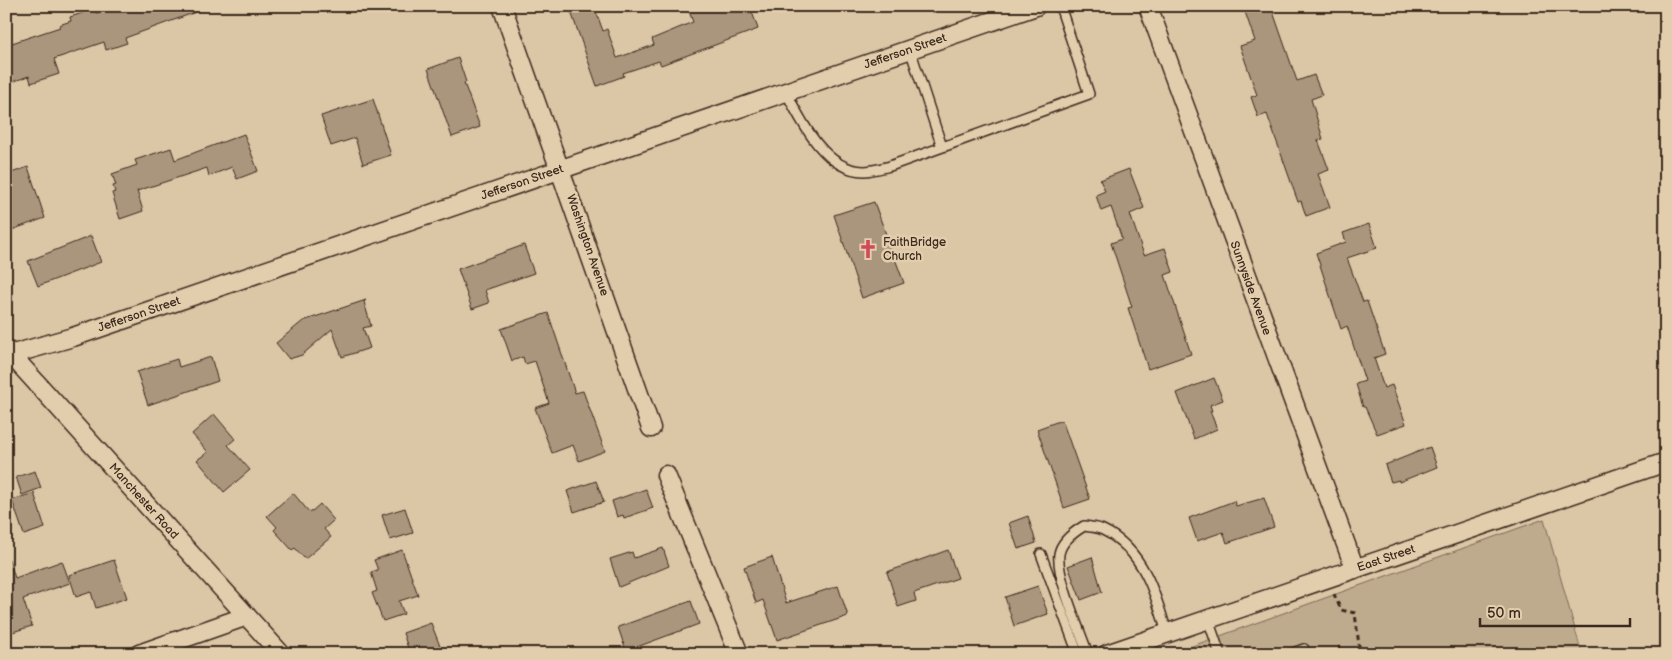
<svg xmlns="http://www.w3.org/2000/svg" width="1672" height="660" viewBox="0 0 1672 660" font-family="'Balsamiq Sans',sans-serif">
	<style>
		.green { fill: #beaa8d; stroke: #7c6a56 }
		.building { fill: #aa967d; stroke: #3b2a1e }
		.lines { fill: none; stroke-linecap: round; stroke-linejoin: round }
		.service-casing { stroke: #3b2a1e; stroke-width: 12 }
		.minor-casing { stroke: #3b2a1e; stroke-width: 21 }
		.path { stroke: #3b2a1e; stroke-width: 3; stroke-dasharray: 5 4; stroke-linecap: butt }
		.service { stroke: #e2cdac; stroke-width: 9 }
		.minor { stroke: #e2cdac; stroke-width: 18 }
		.labels { text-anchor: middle; stroke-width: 5; stroke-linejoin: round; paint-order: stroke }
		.street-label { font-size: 12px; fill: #3b2a1e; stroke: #e2cdac }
		.poi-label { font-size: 12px; fill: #3b2a1e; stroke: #e2cdac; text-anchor: start }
	</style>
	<rect width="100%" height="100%" fill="#dbc6a6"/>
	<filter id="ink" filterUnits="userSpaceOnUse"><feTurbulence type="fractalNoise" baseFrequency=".02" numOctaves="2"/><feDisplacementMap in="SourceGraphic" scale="10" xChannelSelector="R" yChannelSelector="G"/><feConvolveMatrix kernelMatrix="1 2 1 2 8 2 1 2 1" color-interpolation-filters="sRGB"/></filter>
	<g filter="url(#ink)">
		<!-- green -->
		<path class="green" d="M1544,519L1582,654H1170Z"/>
		<!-- building -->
		<path class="building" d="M116,6H203L204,9L125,38L127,43L106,50L104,42L54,59L59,74L31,83L29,76L6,84V45L60,27L59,25L71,21L70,17L95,9L96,13Z
			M569,6H594L603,31L607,29L617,58L654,45L652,39L693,22L687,6H750L758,29L661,65L659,61L623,73L624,76L597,86Z
			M1243,6H1271L1297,81L1314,75L1322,95L1311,99L1323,139L1318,140L1329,170L1318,174L1330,207L1306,216L1301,201L1298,202L1267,114L1258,117L1251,97L1257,95L1240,46L1255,41Z
			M458,58L466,82L464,83L480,127L452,137L428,69Z
			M373,99L391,155L363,164L355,138L331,146L321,116Z
			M244,134L258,171L237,179L232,167L209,176L207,168L137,191L143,211L120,219L112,193L115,192L113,186L116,185L112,174L137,165L135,160L171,148L175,160Z
			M28,167L45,218L6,232V175Z
			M1129,169L1144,208L1130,214L1144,255L1165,248L1173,272L1165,275L1191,354L1148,369L1128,308L1132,307L1111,243L1122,239L1111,207L1101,211L1096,195L1105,191L1100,180Z
			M874,202L904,283L862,298L834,215Z
			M1369,224L1377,248L1347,258L1363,302L1367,301L1385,354L1374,358L1384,388L1392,385L1406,424L1377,434L1365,407H1363L1356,384L1365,381L1347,326L1341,329L1316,253L1346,242L1343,233Z
			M91,236L101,262L38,286L28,261Z
			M524,245L534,273L485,290L489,303L472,309L458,269Z
			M366,300L364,302L371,326L363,328L370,348L342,357L332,329L302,355L289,359L276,343L303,321Z
			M548,313L575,393L583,391L605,451L579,461L573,445L552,453L535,408L549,403L535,361L525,364L523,357L512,361L501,329Z
			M211,357L218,381L148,405L137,372L177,359L179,367Z
			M1214,378L1223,400L1210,405L1212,411H1210L1217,429L1194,439L1177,393Z
			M214,414L235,439L228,445L250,470L224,492L197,460L208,452L192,434Z
			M1062,420L1090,499L1064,508L1037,429Z
			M1430,447L1437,467L1399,482V480L1391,482L1385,465Z
			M35,471L41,488L22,495L16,477Z
			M596,481L604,502L574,512L567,491Z
			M646,489L653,508L624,518L623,515L617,517L612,501Z
			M34,493L45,528L24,535L12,500Z
			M293,493L310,513L320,504L334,520L324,529L331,537L305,559L295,548L292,550L274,530L277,527L267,516Z
			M1264,498L1274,527L1227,543L1223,532L1197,541L1189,518L1234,501L1236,506Z
			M405,508L413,533L390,540L382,515Z
			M1028,516L1036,543L1018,549L1009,523Z
			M663,548L669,566L619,587L610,559L632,552L634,558Z
			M402,550L418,595L399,601L404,614L383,621L372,593L377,591L371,572L378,570L374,560Z
			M948,550L958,578L914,593L916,601L898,607L887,572Z
			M772,557L786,603L838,586L848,616L777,640L763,600L756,603L744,567Z
			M1092,557L1102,592L1081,600L1068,566Z
			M9,559L15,578L62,561L70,583L23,599L32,626L6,634V560Z
			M114,560L127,598L96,608L91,592L76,597L69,575Z
			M1038,586L1048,614L1014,626L1005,597Z
			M691,601L699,624L626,651L618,627Z
			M431,623L443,654H410L403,633Z"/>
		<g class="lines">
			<!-- service casing -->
			<g class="service-casing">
				<path id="service" d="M910,49L942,147
					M786,92C801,121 825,171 864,171C872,171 882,168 890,166L1089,94L1060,6
					M1041,554L1078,654
					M1208,619L1220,654
					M1088,654C1080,631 1056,576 1059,554C1061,541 1074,532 1084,526C1090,527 1098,527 1103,530C1143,549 1156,595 1167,633
					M1290,654L1304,649L1306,654"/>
			</g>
			<!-- minor casing -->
			<g class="minor-casing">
				<path id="minor" d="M502,6L651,428
					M1148,6L1355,569
					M6,349L281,654
					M6,356L73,337L1036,6
					M666,475L739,654
					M139,654L247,616
					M1107,654L1666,462"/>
			</g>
			<!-- path -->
			<path class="path" d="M1334,594L1341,610L1355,613L1360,654
				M1339,646L1341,654
				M1427,654H1444"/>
			<!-- service -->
			<use href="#service" class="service"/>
			<!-- minor -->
			<use href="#minor" class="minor"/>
		</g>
	</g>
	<!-- icons -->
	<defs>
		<g id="church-bare" transform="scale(1.5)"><path d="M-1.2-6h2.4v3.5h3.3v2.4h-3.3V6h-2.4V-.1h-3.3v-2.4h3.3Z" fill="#d1495b" stroke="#e2cdac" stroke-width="2.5" paint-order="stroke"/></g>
	</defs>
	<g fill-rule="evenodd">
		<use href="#church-bare" x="868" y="249"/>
	</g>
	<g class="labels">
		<!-- street labels -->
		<g class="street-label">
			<text transform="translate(905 51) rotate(-19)" y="4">Jefferson Street</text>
			<text transform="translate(522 182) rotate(-19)" y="4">Jefferson Street</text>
			<text transform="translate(588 245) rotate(71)" y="4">Washington Avenue</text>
			<text transform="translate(1251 288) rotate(70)" y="4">Sunnyside Avenue</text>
			<text transform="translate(139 314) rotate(-19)" y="4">Jefferson Street</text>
			<text transform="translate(144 501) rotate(48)" y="4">Manchester Road</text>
			<text transform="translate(1386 558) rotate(-19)" y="4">East Street</text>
		</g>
		<!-- poi labels -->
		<g class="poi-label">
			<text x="883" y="246">FaithBridge<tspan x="883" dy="14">Church</tspan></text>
		</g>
	</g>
	<!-- margin -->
	<rect width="1672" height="660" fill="none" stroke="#e2cdac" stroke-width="25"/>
	<rect x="12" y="12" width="1647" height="635" fill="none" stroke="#3b2a1e" stroke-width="2" filter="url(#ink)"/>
	<!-- scale -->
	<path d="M1480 618v8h150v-8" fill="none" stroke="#3b2a1e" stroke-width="2.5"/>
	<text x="1487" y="618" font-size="15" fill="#3b2a1e" stroke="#e2cdac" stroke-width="4" paint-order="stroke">50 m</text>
</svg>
